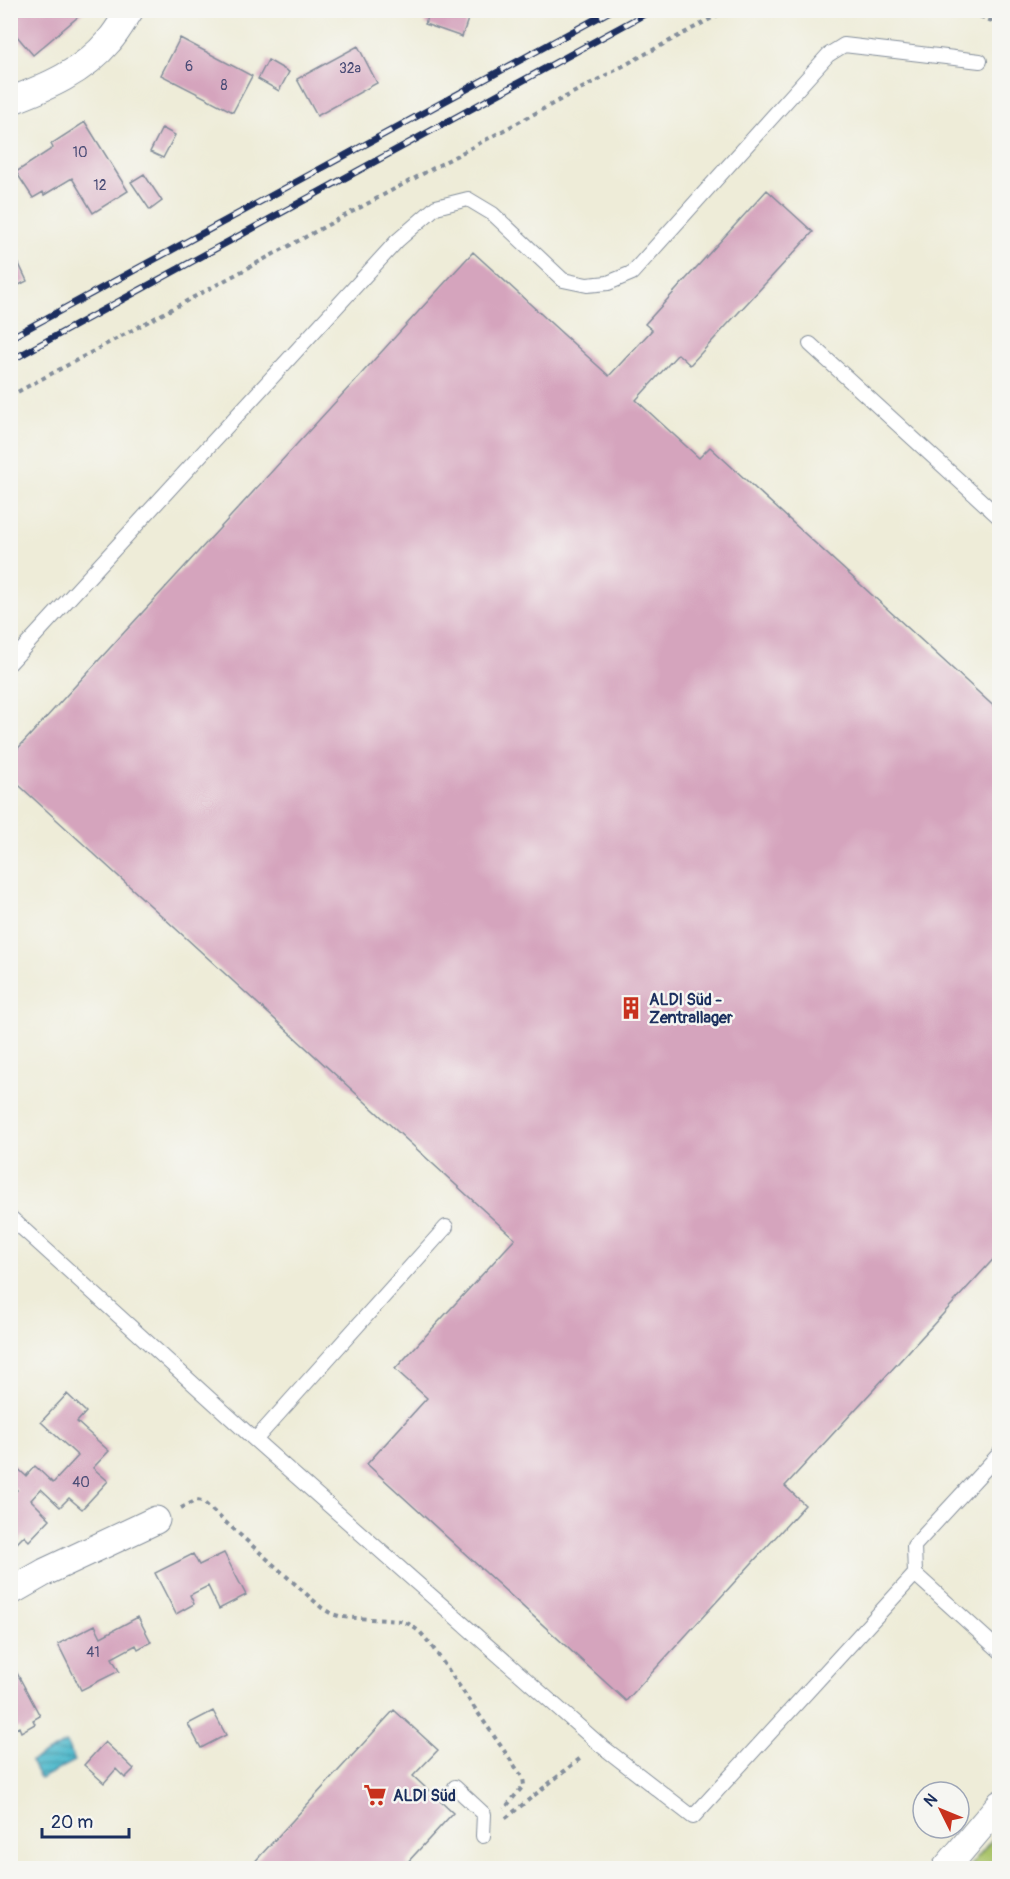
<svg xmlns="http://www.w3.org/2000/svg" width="1010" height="1879" viewBox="0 0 1010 1879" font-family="Pangolin,sans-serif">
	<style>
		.grass { fill: #aac46a; stroke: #627a64; stroke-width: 1.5 }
		.water { fill: url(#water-rules); stroke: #367495; stroke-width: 1.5 }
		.building { fill: #d5a4bd }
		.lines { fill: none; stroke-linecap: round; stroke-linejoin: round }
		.service-casing { stroke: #848e9b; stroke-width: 16 }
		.minor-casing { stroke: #848e9b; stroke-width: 29 }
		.path { stroke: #848e9b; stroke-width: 4; stroke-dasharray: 4.5 4.5; stroke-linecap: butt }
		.service { stroke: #fff; stroke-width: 14 }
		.minor { stroke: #fff; stroke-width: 27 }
		.rail-casing { stroke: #1b2f5e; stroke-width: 7 }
		.rail { stroke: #f6f6f2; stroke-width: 4.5; stroke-dasharray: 14; stroke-linecap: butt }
		.labels { text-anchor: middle; stroke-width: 5; stroke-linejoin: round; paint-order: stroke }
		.number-label { font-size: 14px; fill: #4a4c76 }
		.poi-label { font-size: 16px; font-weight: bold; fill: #1b2f5e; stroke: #f6f6f2; text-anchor: start }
	</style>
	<defs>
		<pattern id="water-rules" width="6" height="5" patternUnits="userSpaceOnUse" patternTransform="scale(1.5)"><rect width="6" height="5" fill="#50bacc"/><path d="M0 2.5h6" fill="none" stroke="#4298a9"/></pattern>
	</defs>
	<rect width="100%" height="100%" fill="#f6f6f2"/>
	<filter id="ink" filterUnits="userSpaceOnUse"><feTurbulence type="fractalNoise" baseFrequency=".0167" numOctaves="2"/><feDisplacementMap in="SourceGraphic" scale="12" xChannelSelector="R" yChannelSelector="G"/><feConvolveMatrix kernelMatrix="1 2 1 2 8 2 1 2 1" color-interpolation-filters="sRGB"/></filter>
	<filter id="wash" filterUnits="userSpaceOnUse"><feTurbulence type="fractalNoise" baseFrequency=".008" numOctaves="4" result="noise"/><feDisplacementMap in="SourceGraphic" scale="24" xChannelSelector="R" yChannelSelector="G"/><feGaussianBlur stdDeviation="1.35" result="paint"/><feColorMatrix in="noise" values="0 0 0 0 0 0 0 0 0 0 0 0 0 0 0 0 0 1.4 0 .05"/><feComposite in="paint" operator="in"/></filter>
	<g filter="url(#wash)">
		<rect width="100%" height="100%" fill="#eeecd8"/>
		<!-- grass -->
		<path class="grass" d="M999,1831V1868H968Z"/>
		<!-- water -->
		<path class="water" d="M66,1743L75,1761L40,1779L31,1761Z"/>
		<g id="blocks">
			<!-- building -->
			<path class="building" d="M10,10H86L33,55L10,28Z
				M429,10H471L462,37L425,24Z
				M180,38L252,76L233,112L161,75Z
				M358,46L377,83L317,116L297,79Z
				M268,60L289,72L279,91L258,79Z
				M85,122L128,191L93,213L72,178L44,195L43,192L33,198L16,172L53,148L51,144Z
				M162,128L175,135L163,158L150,152Z
				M144,174L162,201L150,210L131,182Z
				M767,190L813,232L690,365L678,354L636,400L699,458L710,447L1000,712V1252L785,1486L805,1505L626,1701L367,1464L427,1398L395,1369L515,1239L10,777V757L473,252L609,376L652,330L645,324Z
				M10,245L27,281L13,288L10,283Z
				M67,1394L86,1412L77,1422L109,1451L93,1468L108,1481L82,1509L69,1498L60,1507L41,1489L31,1500L50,1519L29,1541L24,1536L10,1550V1497L17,1490L10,1484V1466L13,1464L26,1476L35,1466L53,1483L78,1456L41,1422Z
				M224,1553L246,1595L219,1609L208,1586L190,1595L194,1604L176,1614L155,1573L193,1554L199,1565Z
				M138,1617L151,1642L138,1649L136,1645L112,1658L119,1671L81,1690L58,1644L95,1625L101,1637Z
				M10,1660L40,1716L33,1720L35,1724L21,1732L19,1727L10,1732Z
				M394,1710L438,1750L413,1776L453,1813L406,1864L411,1868H249Z
				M213,1711L226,1735L201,1748L188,1724Z
				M105,1742L134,1769L125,1778L116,1769L104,1783L84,1765Z"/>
		</g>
	</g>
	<g filter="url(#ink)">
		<use href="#blocks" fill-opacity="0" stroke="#848e9b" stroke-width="1.5"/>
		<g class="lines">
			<!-- service casing -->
			<g class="service-casing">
				<path id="service" d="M810,344L1000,518
					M10,663L397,241L436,207L468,199L493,214L563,280L587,285L608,283L632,273L828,55L844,45L980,61
					M10,1217L255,1440L599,1744L693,1817L915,1574L1000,1651
					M255,1440L446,1227
					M915,1574L914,1546L1000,1453
					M455,1787L484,1814L483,1836"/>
			</g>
			<!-- minor casing -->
			<g class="minor-casing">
				<path id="minor" d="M10,101C47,87 83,72 109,41C117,32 123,21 130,10
					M10,1592L45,1572L156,1520
					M946,1868L1000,1804"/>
			</g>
			<!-- path -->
			<path class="path" d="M963,10L1000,24
				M10,396L727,10
				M181,1508L197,1500L202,1501L322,1608L332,1614L342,1617L400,1621L409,1624L420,1632L431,1645L523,1778L524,1785L504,1809
				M506,1818L582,1757"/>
			<!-- service -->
			<use href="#service" class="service"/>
			<!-- minor -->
			<use href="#minor" class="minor"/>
			<!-- rail casing -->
			<g class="rail-casing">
				<path id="rail" d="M10,338L612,10
					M10,361L652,10"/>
			</g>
			<!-- rail -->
			<use href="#rail" class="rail"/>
		</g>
	</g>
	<!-- icons -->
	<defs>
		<g id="building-bare" transform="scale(1.8)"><path d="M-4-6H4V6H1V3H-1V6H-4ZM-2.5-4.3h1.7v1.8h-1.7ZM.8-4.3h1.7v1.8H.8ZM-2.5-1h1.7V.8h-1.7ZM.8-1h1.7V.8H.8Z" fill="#c8321e" stroke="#f6f6f2" stroke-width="2.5" paint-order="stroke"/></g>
		<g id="supermarket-bare" transform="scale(1.8)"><path d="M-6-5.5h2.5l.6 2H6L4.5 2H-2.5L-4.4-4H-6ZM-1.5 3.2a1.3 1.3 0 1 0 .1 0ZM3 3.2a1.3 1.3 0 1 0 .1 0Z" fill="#c8321e" stroke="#f6f6f2" stroke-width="2.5" paint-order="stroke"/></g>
	</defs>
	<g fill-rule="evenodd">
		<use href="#building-bare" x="631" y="1008"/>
		<use href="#supermarket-bare" x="375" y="1795"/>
	</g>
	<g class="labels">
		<!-- number labels -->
		<g class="number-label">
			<text x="189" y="71">6</text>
			<text x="350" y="73">32a</text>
			<text x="224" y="90">8</text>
			<text x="80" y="157">10</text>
			<text x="100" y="190">12</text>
			<text x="81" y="1487">40</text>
			<text x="93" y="1657">41</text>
		</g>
		<!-- poi labels -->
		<g class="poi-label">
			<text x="649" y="1005">ALDI Süd -<tspan x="649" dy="18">Zentrallager</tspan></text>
			<text x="393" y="1801">ALDI Süd</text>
		</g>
	</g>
	<!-- margin -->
	<rect width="1010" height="1879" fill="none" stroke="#f6f6f2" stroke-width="36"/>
	<!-- north arrow -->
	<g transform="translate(941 1810) rotate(313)"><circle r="28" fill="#f6f6f2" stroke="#9ea6b7" stroke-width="1.5"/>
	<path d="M0-4.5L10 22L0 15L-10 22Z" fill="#c8321e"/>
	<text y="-9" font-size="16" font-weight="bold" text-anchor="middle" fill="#1b2f5e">N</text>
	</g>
	<!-- scale -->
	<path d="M42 1828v9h87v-9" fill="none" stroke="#1b2f5e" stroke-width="3"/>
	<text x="51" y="1828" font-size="18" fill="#1b2f5e" stroke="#f6f6f2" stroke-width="4.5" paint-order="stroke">20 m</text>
</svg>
